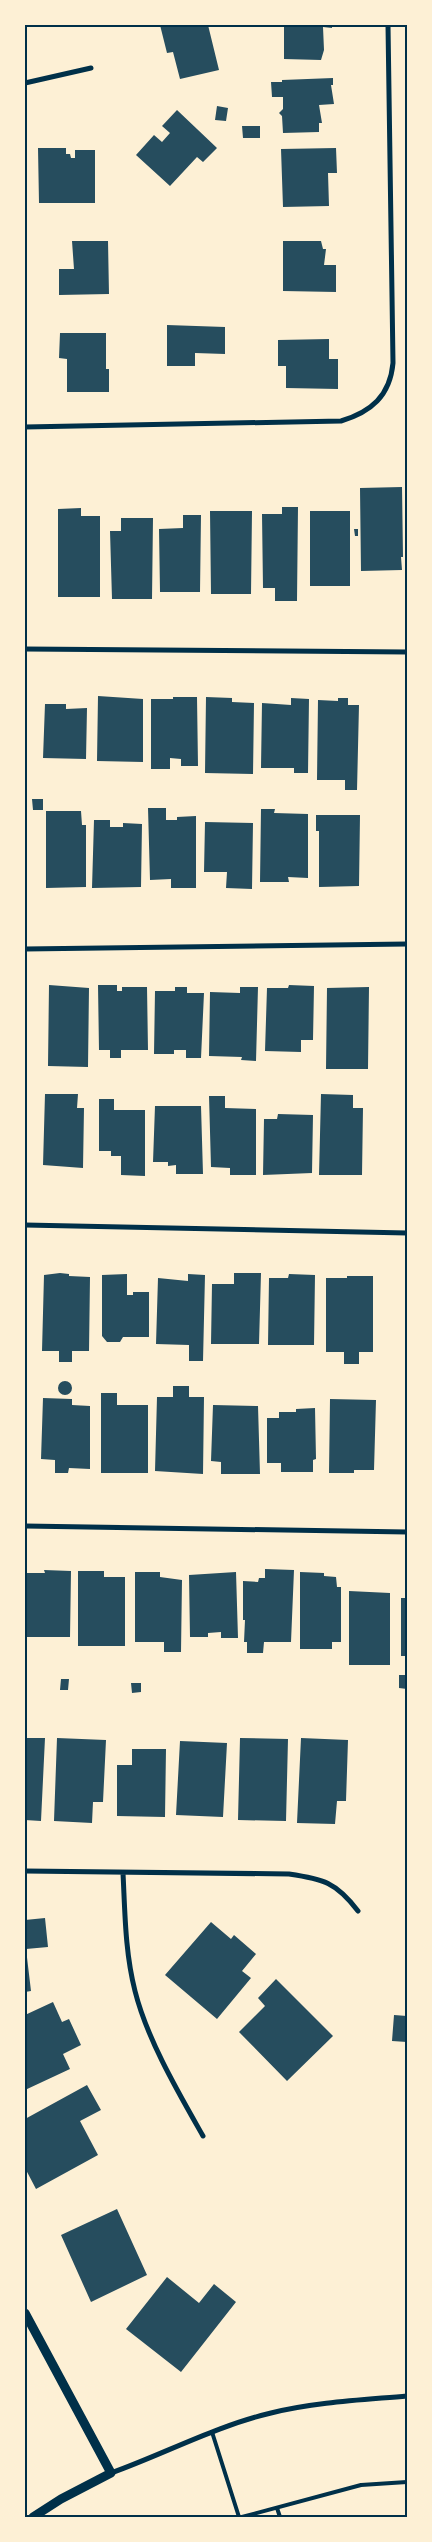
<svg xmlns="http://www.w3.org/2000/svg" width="432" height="2542" viewBox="0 0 432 2542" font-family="'Archivo Narrow',sans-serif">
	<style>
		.building { fill: #264d5e }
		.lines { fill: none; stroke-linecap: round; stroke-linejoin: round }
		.service { stroke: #003049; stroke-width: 4 }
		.minor { stroke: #003049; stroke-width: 5 }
		.tertiary { stroke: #003049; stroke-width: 9 }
		.neatline { fill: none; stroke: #003049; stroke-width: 2 }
	</style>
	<rect width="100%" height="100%" fill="#fdf0d5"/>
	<!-- building -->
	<path class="building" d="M160,25H208L219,70L180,79L173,52L167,53Z
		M284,25H332V28L323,27L324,50L321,60L284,59Z
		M333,78V85H331L334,104L319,105L322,123H319V132L283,133L282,116L279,113L283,109V97H272L271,82H282V80Z
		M217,106L228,108L226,121L215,120Z
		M177,110L217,148L203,162L197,157L170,186L136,155L154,135L162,142L170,133L162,126Z
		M242,126H260V138H243Z
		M38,148H66V154H70L71,158H75V150H95V203H39Z
		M336,148L337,173H328L329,206L283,207L281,149Z
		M72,241H108L109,294L59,295V269H74Z
		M283,241H321L323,249H326L324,265H336V292L283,291Z
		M167,325L225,327V354L195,353V366H167Z
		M60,333H106V369H109V392H67V359L59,358Z
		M329,339V359H338V389L286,388V366H278V340Z
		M402,487L403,557H401L402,570L361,571L360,488Z
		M282,507H298L297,601H275V588H263L262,514H282Z
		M81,508V516H100V597H58V509Z
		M210,511H252L251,594H211Z
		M310,511H350V586H310Z
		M183,515H201L200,592H160L159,529L183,528Z
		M121,518H153L152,599H112L110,531H121Z
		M354,529H358V536H355Z
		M98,696L143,699V762L97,761Z
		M173,697H197L198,766H181V759L170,758V769H151V699H173Z
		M206,697L232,698V702L254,703L253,774L205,773Z
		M291,698L309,699L308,773H294V768H261L262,703L291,705Z
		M338,698H348V705H359L357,790H345V780H317L318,700L338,701Z
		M45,704H66V709L87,708L86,759L43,758Z
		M32,799H43V810H33Z
		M148,808H166V820H177V817L196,816V888H171V879L150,880Z
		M261,809H275L274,813L308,814V878L288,877L289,882H260Z
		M46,811H81L82,825H86V887L46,888Z
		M316,815H360L359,886L319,887V831H316Z
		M94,820H110V827H123V823L142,824L141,887L92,888Z
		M205,822L253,823L252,889L226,888L227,872H204Z
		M49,985L89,988L88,1067L48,1066Z
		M98,985H117V991H122V987H147L148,1050H121V1058H110V1050H99Z
		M289,985L314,986L313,1040H301V1052L265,1051L267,988H288Z
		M175,987H187V993H204L201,1058H186V1050H174V1054H154L155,991H175Z
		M240,987H258L256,1061L241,1060L242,1057L209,1056L210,992L240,993Z
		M369,987L368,1069H326L327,988Z
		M45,1094H78L77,1108H84L83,1168L43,1165Z
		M321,1094L353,1095V1108H363L362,1175H319Z
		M209,1096H225V1108L256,1109V1175H230V1168L211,1167Z
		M99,1099H114V1110H145V1176L121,1175V1156H111V1151H99Z
		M155,1106H201L203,1174H176V1165L168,1166V1162H153Z
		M278,1114L313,1115L312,1173L263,1175L264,1119H277Z
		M60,1273L69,1274V1276L90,1277L89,1351H72V1362H59V1351H42L44,1275Z
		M234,1273H261L259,1344H211L212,1284H234Z
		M127,1274V1295H133V1292H149V1337H123L120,1342H107L102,1336V1275Z
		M188,1274L205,1275L203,1361H189V1345L156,1344L158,1278L188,1281Z
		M289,1274L315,1275L314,1345H268L269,1278H288Z
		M347,1276H373V1352H359V1364H344V1352H326V1278H347Z
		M58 1388a7 7 0 1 1 14 0a7 7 0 1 1-14 0Z
		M173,1386H189V1397H204L203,1474L155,1471L157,1397H173Z
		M101,1393H117V1405H148V1473H101Z
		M43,1398L72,1399V1405L90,1406V1469L69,1468L68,1473H55V1460L41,1459Z
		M330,1399L376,1400L374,1470H354V1473H329Z
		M213,1405L258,1406L260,1474H221V1462L211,1461Z
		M315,1408L316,1459L313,1460V1472H281V1463H267V1418H279V1412H296V1409Z
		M265,1569L294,1570L291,1642H264L263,1653H247V1642H244L245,1620H243V1581L258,1582L259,1578H265Z
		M44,1570L71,1571L70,1637H25V1573H45Z
		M78,1571H104V1577H125V1646H78Z
		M135,1572H160V1577L182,1580L181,1652H164V1642H135Z
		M236,1572L238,1638H221V1632L208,1633V1637H190L189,1575Z
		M300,1572L324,1573V1576L336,1577L337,1587H341V1642H332V1649H300Z
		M349,1591L390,1593V1665H349Z
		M401,1598H407V1656H401Z
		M399,1675H407V1689L399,1688Z
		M61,1679H69L68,1690H60Z
		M131,1683H141V1692L132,1693Z
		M25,1738H45L41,1821L25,1820Z
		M57,1738L106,1740L103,1802H93L92,1823L54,1821Z
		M240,1738L288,1739L286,1821L238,1820Z
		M301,1738L348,1740L346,1801H337L335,1824L297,1823Z
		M180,1741L227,1743L223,1817L176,1815Z
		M132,1749H166L165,1817L117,1816V1765H132Z
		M45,1918L48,1947L26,1949L31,1991L25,1992V1920Z
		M211,1922L231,1939L234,1935L256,1954L242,1971L251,1978L217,2019L165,1975Z
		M276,1979L333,2036L287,2081L239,2032L265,2006L258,1998Z
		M53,2002L62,2022L69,2019L81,2045L63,2054L70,2069L25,2090V2015Z
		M394,2015L407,2016V2042L392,2041Z
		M87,2085L101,2110L80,2121L98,2155L36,2189L25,2168V2119Z
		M117,2209L147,2275L91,2302L61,2235Z
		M167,2277L199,2303L214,2284L236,2302L181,2372L126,2329Z"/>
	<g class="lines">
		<!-- service -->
		<path class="service" d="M212,2432L239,2517
			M277,2508L280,2517
			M242,2517L361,2485L407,2482"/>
		<!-- minor -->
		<path class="minor" d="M25,83L91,68
			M25,427L341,421C371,412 390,396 393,363L388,25
			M25,649L407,652
			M25,949L407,944
			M25,1225L407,1233
			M25,1526L407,1532
			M25,1871L289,1874C323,1879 336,1882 358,1911
			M123,1873C125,1912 125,1952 135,1991C147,2039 178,2092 203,2136
			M111,2473C164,2454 216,2426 271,2413C316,2402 362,2400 407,2396"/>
		<!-- tertiary -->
		<path class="tertiary" d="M25,2313L111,2473L61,2499L33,2517"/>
	</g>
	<!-- border -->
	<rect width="432" height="2542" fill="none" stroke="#fdf0d5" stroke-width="52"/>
	<rect x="26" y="26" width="380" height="2490" class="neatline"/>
</svg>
